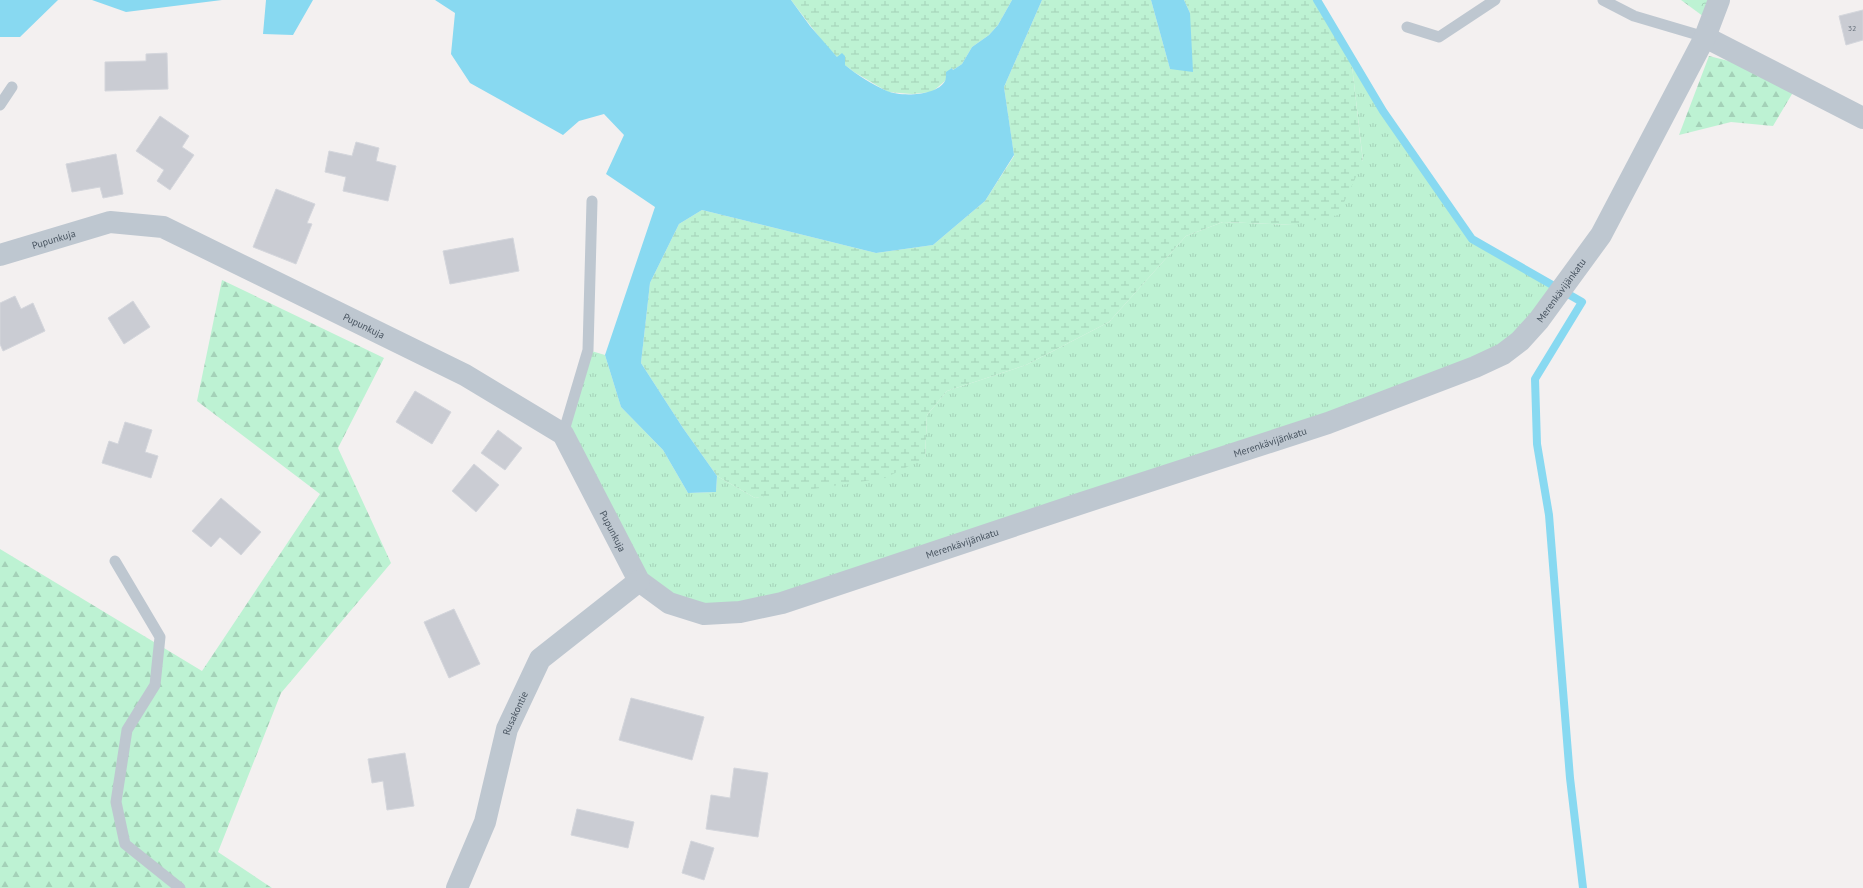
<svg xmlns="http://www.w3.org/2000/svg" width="1863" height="888" viewBox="0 0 1863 888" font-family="'PT Sans',sans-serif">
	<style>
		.grass { fill: url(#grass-tufts) }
		.forest { fill: url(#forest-firs) }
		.wetland { fill: url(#wetland-marsh) }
		.park { fill: url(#park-crowns) }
		.water { fill: #88d9f1 }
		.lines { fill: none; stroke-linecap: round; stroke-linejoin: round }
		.stream { stroke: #88d9f1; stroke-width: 8 }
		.building { fill: #caccd3; stroke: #d4d6dc }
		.lane { stroke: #bec7d0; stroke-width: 11 }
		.street { stroke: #bec7d0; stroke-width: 22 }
		.labels { text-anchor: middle; stroke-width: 3; stroke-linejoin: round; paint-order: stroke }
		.number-label { font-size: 8px; fill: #68717c }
		.street-label { font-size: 10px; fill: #47535f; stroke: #fff }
	</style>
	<defs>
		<pattern id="grass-tufts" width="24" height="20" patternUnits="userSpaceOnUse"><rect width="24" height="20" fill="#bdf2d3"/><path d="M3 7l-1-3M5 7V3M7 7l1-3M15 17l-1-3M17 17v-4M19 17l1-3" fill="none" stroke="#a4d1b8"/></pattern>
		<pattern id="forest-firs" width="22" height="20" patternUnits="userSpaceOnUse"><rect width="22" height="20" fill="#bdf2d3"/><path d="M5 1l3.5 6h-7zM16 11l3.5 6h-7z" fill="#a4d1b8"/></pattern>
		<pattern id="wetland-marsh" width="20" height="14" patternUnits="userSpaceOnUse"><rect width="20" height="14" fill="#bdf2d3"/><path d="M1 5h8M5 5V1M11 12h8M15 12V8" fill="none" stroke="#a4d1b8"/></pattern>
		<pattern id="park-crowns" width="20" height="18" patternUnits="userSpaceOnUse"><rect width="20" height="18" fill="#bdf2d3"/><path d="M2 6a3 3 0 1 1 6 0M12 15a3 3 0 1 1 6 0" fill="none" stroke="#a4d1b8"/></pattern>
	</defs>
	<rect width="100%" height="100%" fill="#f3f0f0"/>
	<!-- grass -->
	<path class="grass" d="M1351,57L1383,111L1472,239L1561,290L1503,354L782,603L704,614L639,581L563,434L588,350L605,355L621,407L663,450L688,493L716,492L717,476L755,498L925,458L927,415L947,391L1026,365L1109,322L1186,236L1223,222L1293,225L1363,161Z"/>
	<!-- forest -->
	<path class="forest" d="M1709,56L1776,73L1798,84L1773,126L1731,122L1679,135Z
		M222,280L384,358L338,448L391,563L281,693L218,852L272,888H0V549L202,671L320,494L197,401Z"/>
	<!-- wetland -->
	<path class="wetland" d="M791,0H1012L998,25L989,35L972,47L962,64L953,70L952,68L945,81L932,92L912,94L888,92L854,72L845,65L826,46Z
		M1042,0H1151L1170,69L1190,13L1184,0H1317L1351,57L1363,162L1338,215L1293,225L1223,222L1186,236L1109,322L1026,365L947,391L927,415L925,458L885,478L755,498L717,476L683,428L641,363L650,283L679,224L702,210L876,253L933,245L985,201L1014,156L1004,87Z"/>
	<!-- park -->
	<path class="park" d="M1681,0H1719L1711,22Z"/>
	<!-- water -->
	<path class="water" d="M0,0H58L20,37H0Z
		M92,0H222L126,12Z
		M266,0H313L293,35L263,34Z
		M435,0H791L810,26L837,57L842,53L845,56V65C857,75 873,85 887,91C901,97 937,96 945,81C946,79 946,75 946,72L952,68L953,70L962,64L972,47L989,35L998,25L1012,0H1042L1004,87L1014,155L985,201L933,245L876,253L702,210L679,224L650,283L641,363L683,428L717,476L716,492L688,493L663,450L621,407L605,355L655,207L606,174L624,135L604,114L579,121L563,135L470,83L451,54L455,13Z
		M1151,0H1184L1190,13L1193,72L1170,69Z"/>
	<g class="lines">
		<!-- stream -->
		<path class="stream" d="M1317,0L1383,111L1472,239L1582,302L1535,379L1537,444L1549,515L1570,778L1583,888"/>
	</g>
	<!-- building -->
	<path class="building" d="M1863,10V40L1846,45L1839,16Z
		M167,53L168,89L105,91V62L146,61V54Z
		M160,116L189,136L182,147L194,155L170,190L157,181L164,170L136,151Z
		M356,142L379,148L376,161L396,166L388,201L343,191L346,177L325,172L329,151L352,156Z
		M116,154L123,194L103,198L100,187L72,192L66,164Z
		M276,189L315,204L307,223L312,224L296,264L253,247Z
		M513,238L519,271L450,284L443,251Z
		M15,296L21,309L33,303L45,331L3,351L0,344V303Z
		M133,301L150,327L124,344L108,318Z
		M415,391L451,412L432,444L396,422Z
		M125,422L152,430L145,452L158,456L151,478L102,463L109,441L118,444Z
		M498,430L522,448L505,470L481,453Z
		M474,464L499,485L476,512L452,491Z
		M221,498L261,532L241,555L220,537L211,547L192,531Z
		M454,609L480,664L449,678L424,622Z
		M631,698L704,717L692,760L619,740Z
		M405,753L414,806L387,810L383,781L372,783L368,759Z
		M734,768L768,773L758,837L706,829L711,795L730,798Z
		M577,809L634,822L628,848L571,835Z
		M691,841L714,848L704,880L682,873Z"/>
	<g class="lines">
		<!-- lane -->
		<path class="lane" d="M1603,0L1634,16L1705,37
			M1407,27L1439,37L1495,0
			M0,105L12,87
			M563,434L588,350L592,201
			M115,561L160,637L155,685L127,730L116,802L125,844L180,888"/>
		<!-- street -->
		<g class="street">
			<path d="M1705,37L1863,118"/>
			<path id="s1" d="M0,255L110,222L163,227L465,375L563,434L639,581L669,603L704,614L740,612L782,603L1082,503L1328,423L1475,367L1503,354L1520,341L1539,320L1601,235L1705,37L1719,0"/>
			<path id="s2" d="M457,888L485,822L507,729L540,659L639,581"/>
		</g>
	</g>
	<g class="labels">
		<!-- number labels -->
		<g class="number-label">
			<text x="1852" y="31">32</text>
		</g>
		<!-- street labels -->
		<g class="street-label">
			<text dy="4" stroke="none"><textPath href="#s1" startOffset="56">Pupunkuja</textPath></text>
			<text dy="4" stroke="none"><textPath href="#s1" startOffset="1787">Merenkävijänkatu</textPath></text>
			<text dy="4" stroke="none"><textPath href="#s1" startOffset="392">Pupunkuja</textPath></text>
			<text dy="4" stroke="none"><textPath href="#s1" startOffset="1451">Merenkävijänkatu</textPath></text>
			<text dy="4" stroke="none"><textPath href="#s1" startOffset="728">Pupunkuja</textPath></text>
			<text dy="4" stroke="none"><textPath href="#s1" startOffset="1127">Merenkävijänkatu</textPath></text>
			<text dy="4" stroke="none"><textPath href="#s2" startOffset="185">Rusakontie</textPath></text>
		</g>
	</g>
</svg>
